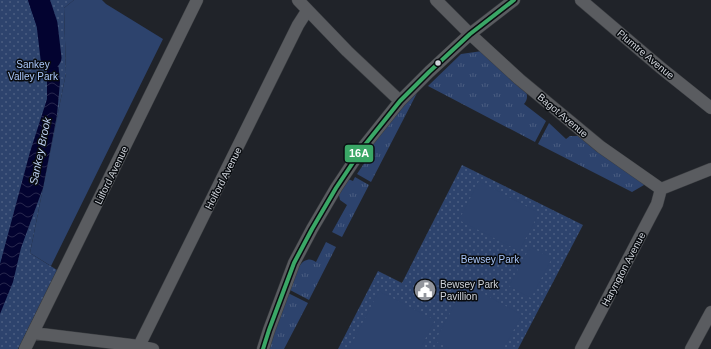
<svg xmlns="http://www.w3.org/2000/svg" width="711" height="349" viewBox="0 0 711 349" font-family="Arial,sans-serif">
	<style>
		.grass { fill: url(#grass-tufts) }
		.park { fill: url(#park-dots) }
		.garden { fill: #2d436d }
		.water { fill: url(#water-waves) }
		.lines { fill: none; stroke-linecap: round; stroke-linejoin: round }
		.river { stroke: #030330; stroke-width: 21 }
		.street-casing { stroke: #3a3d41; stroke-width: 13 }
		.street { stroke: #5a5c60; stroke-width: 12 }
		.bus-1-casing { stroke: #090c10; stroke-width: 7 }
		.bus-1 { stroke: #3aa766; stroke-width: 4 }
		.bus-dot { fill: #cfd3da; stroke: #090c10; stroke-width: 1.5 }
		.labels { text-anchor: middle; stroke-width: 3; stroke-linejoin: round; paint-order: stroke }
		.street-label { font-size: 10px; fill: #cfd3da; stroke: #090c10 }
		.park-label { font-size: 10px; fill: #a9c6f8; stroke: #090c10 }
		.poi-label { font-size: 10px; fill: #cfd3da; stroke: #090c10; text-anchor: start }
		.water-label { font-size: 11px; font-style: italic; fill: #bccff1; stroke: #090c10 }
		.line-badge { stroke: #090c10; stroke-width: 1.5 }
		.badge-label { font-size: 11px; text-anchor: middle; font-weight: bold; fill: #fff }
	</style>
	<defs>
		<pattern id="grass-tufts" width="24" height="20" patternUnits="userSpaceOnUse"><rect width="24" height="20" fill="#2d436d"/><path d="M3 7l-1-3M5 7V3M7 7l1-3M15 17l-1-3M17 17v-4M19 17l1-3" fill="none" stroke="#4a5d81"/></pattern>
		<pattern id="park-dots" width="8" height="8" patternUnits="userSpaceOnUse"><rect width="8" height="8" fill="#2d436d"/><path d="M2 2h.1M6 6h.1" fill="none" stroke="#4a5d81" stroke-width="1.8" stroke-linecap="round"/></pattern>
		<pattern id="water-waves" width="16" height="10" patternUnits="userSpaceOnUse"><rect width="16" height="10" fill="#030330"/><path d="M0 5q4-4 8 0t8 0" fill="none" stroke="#27274d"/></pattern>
	</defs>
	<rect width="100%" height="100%" fill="#202329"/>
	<!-- grass -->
	<path class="grass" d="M482,51L526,91C528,97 527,100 524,104L546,121L535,142L428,86L461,54Z
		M417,93L371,182L357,174L365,162L361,159L406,103Z
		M549,123L566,139L570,136H578L644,183V185L632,192L538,144Z
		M355,177L369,185L342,237L332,232L347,205L340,200L339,195L348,179L353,181Z
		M326,242L336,247L309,300L290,290C293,282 298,261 307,260C310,259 313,260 316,262Z
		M288,293L308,303L284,349H269L277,323Z"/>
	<!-- park -->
	<path class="park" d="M0,0H74L64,8L66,73L30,253L57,270L18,349H0Z
		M462,165L583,225L518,349H338L378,271L402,283Z"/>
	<!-- garden -->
	<path class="garden" d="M74,0H102L106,4L163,39L51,266L30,253L66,73L64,8Z
		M479,181L539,213L519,251L459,220Z
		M530,247L552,258L531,298L509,286Z
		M466,284L522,315L503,349H450L435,341Z
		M379,291L435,320L420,349H349Z"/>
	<!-- water -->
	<path class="water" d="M28,0H38L51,40L58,61L60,82L57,115L43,188L21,248L13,282L0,314V264L30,152L47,99V68L41,39Z"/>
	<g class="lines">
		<!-- river -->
		<path class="river" d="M39,0L47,24L51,58"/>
		<!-- street casing -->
		<g class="street-casing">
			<path id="street" d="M298,0L347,51L400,101
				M436,0L470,34L519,79L601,147L661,189
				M581,0L661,68L711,108
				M661,189L711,169
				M33,333L139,346L153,349
				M139,346L298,25L307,11
				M25,349L197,0
				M263,349L269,330L294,263L312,229L336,188L364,146L400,101L429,72L470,34L514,0
				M581,349L657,204L661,189
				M691,349L711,312"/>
		</g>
		<!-- street -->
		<use href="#street" class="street"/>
		<!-- bus-1 casing -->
		<g class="bus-1-casing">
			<path id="bus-1" d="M263,349L269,330L294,263L312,229L336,188L364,146L400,101L429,72L470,34L514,0"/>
		</g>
		<!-- bus-1 -->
		<use href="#bus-1" class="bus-1"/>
	</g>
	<!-- icons -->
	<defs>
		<g id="civic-disc" transform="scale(1.15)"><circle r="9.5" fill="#92959c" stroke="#090c10"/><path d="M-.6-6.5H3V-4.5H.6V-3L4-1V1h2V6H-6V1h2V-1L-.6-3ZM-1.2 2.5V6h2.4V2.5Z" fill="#fff"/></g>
	</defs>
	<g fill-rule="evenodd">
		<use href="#civic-disc" x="425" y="290"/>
	</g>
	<!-- markers -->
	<circle class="bus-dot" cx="438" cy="63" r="3.5"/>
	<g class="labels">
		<!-- street labels -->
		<g class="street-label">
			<text transform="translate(646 54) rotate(40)" y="4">Plumtre Avenue</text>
			<text transform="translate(563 115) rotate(40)" y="4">Bagot Avenue</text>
			<text transform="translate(111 175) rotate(-64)" y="4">Lilford Avenue</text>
			<text transform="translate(223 178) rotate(-63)" y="4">Holford Avenue</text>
			<text transform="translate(623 269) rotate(-62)" y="4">Haryngton Avenue</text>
		</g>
		<!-- park labels -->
		<g class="park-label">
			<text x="33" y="68">Sankey<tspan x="33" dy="12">Valley Park</tspan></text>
			<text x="490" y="263">Bewsey Park</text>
		</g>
		<!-- poi labels -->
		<g class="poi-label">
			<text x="440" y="288">Bewsey Park<tspan x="440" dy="12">Pavillion</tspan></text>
		</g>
		<!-- water labels -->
		<g class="water-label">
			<text transform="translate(40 151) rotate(-78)" y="4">Sankey Brook</text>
		</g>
	</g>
	<rect class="line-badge" x="344" y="144" width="30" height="19" rx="4" fill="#3aa766"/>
	<g class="badge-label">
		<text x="359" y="157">16A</text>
	</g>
</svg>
